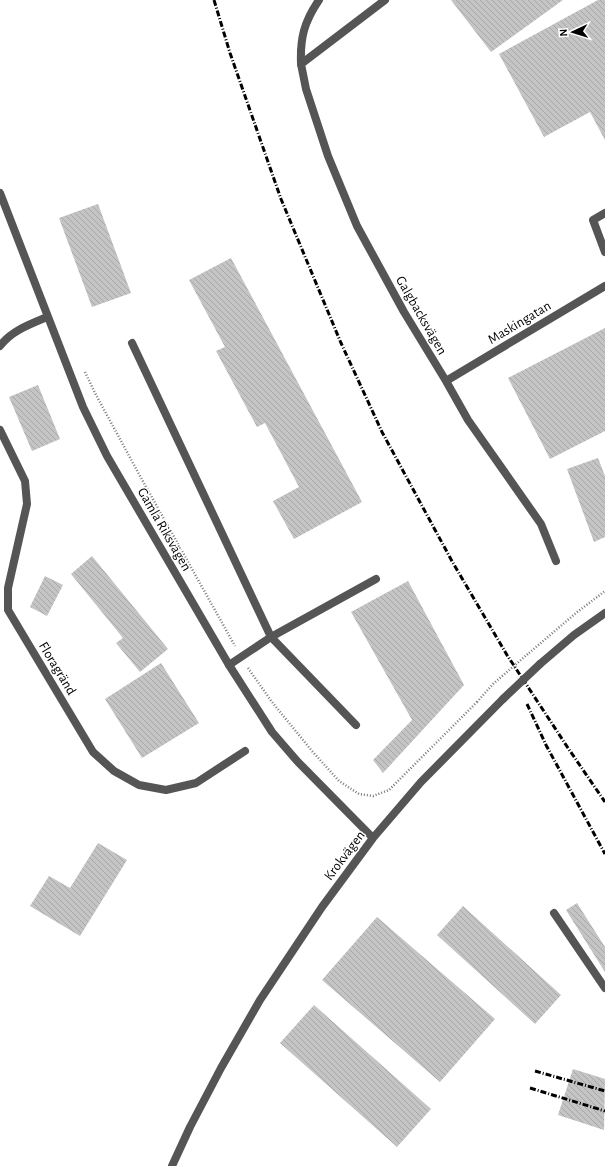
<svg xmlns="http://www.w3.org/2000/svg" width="605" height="1166" viewBox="0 0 605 1166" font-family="'Alegreya Sans',sans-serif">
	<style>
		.building { fill: url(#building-back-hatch) }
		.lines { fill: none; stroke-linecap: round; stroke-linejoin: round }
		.path { stroke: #777; stroke-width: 2.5; stroke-dasharray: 1 2; stroke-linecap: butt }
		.service { stroke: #555; stroke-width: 8 }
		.minor { stroke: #555; stroke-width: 8 }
		.tertiary { stroke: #555; stroke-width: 8 }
		.rail { stroke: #000; stroke-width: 3; stroke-dasharray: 6 2 1 2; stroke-linecap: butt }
		.path-bridge { stroke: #777; stroke-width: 2.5; stroke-dasharray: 1 2; stroke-linecap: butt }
		.tertiary-bridge { stroke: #555; stroke-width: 8 }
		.labels { text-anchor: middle; stroke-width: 3; stroke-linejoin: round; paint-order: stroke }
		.street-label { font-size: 14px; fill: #000; stroke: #fff }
	</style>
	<defs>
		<pattern id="building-back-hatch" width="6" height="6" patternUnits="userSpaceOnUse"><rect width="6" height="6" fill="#c4c4c4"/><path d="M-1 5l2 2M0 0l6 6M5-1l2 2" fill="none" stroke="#a7a7a7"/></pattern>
	</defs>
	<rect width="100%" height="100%" fill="#fff"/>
	<!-- building -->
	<path class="building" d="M451,0H563L491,52Z
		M598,0H605V140L590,112L544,137L499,54Z
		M98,204L131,293L92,307L59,218Z
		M231,258L362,502L294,539L273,501L299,487L265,423L257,427L216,351L225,347L189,280Z
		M605,328V431L550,459L508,378Z
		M38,385L60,439L32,451L9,397Z
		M598,458L605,476V537L594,542L567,469Z
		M92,556L168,649L140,672L116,643L123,638L71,574Z
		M45,576L63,585L47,616L30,607Z
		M408,581L464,685L383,773L373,760L412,720L351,612Z
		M161,663L199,723L142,758L105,699Z
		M98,843L127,860L80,936L30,906L49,876L70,888Z
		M577,903L605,947V972L566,910Z
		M463,906L561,995L535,1024L437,935Z
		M377,917L495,1019L440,1082L322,980Z
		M314,1005L431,1109L397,1147L280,1043Z
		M573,1069L605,1079L604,1130L558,1115Z"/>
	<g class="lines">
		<!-- path -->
		<path class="path" d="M85,372L95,393L140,476L235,646
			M529,653L576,613L605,591
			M248,668L272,702L312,751L339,781L359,794L373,796L389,790L477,702"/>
		<!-- service -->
		<path class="service" d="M301,64C300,38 304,22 319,0
			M605,213L593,220L605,252
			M132,343L271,637L356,725
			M229,665L271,637L376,579
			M554,913L605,988"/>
		<!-- minor -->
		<path class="minor" d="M385,0L301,64L306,89L328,156L357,226L404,312L446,381L468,420L541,524L556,561
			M0,346C11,331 30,324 47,317
			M446,381L605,286
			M0,430L25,481L27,504L8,588V610L93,752L114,771L139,785L166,790L196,783L245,751"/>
		<!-- tertiary -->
		<path class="tertiary" d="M0,193L83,407L107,456L229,665L272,732L298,762L373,838
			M540,664L574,635L605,613
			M172,1166L190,1127L221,1068L260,1000L322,907L373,838L421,782L503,699"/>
		<!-- rail -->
		<path class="rail" d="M214,0L230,53L281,199L341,343L382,432L453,563L507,655L568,748L605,802
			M527,704L546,745L605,854
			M535,1071L605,1091
			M530,1088L605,1111"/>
		<!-- path-bridge -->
		<path class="path-bridge" d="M477,702L493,684L529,653"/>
		<!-- tertiary-bridge -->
		<path class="tertiary-bridge" d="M503,699L540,664"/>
	</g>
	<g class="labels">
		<!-- street labels -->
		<g class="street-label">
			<text transform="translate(422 315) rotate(60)" y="5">Galgbacksvägen</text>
			<text transform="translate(519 322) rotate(-31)" y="5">Maskingatan</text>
			<text transform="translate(165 529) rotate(60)" y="5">Gamla Riksvägen</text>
			<text transform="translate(58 668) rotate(59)" y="5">Floragränd</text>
			<text transform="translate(344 855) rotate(-53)" y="5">Krokvägen</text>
		</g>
	</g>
	<!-- north arrow -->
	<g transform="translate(573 32) rotate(266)" stroke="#ffffff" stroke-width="3" paint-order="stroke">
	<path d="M0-3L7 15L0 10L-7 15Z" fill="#000000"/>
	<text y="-6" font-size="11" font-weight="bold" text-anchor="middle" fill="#000000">N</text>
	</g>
</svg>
